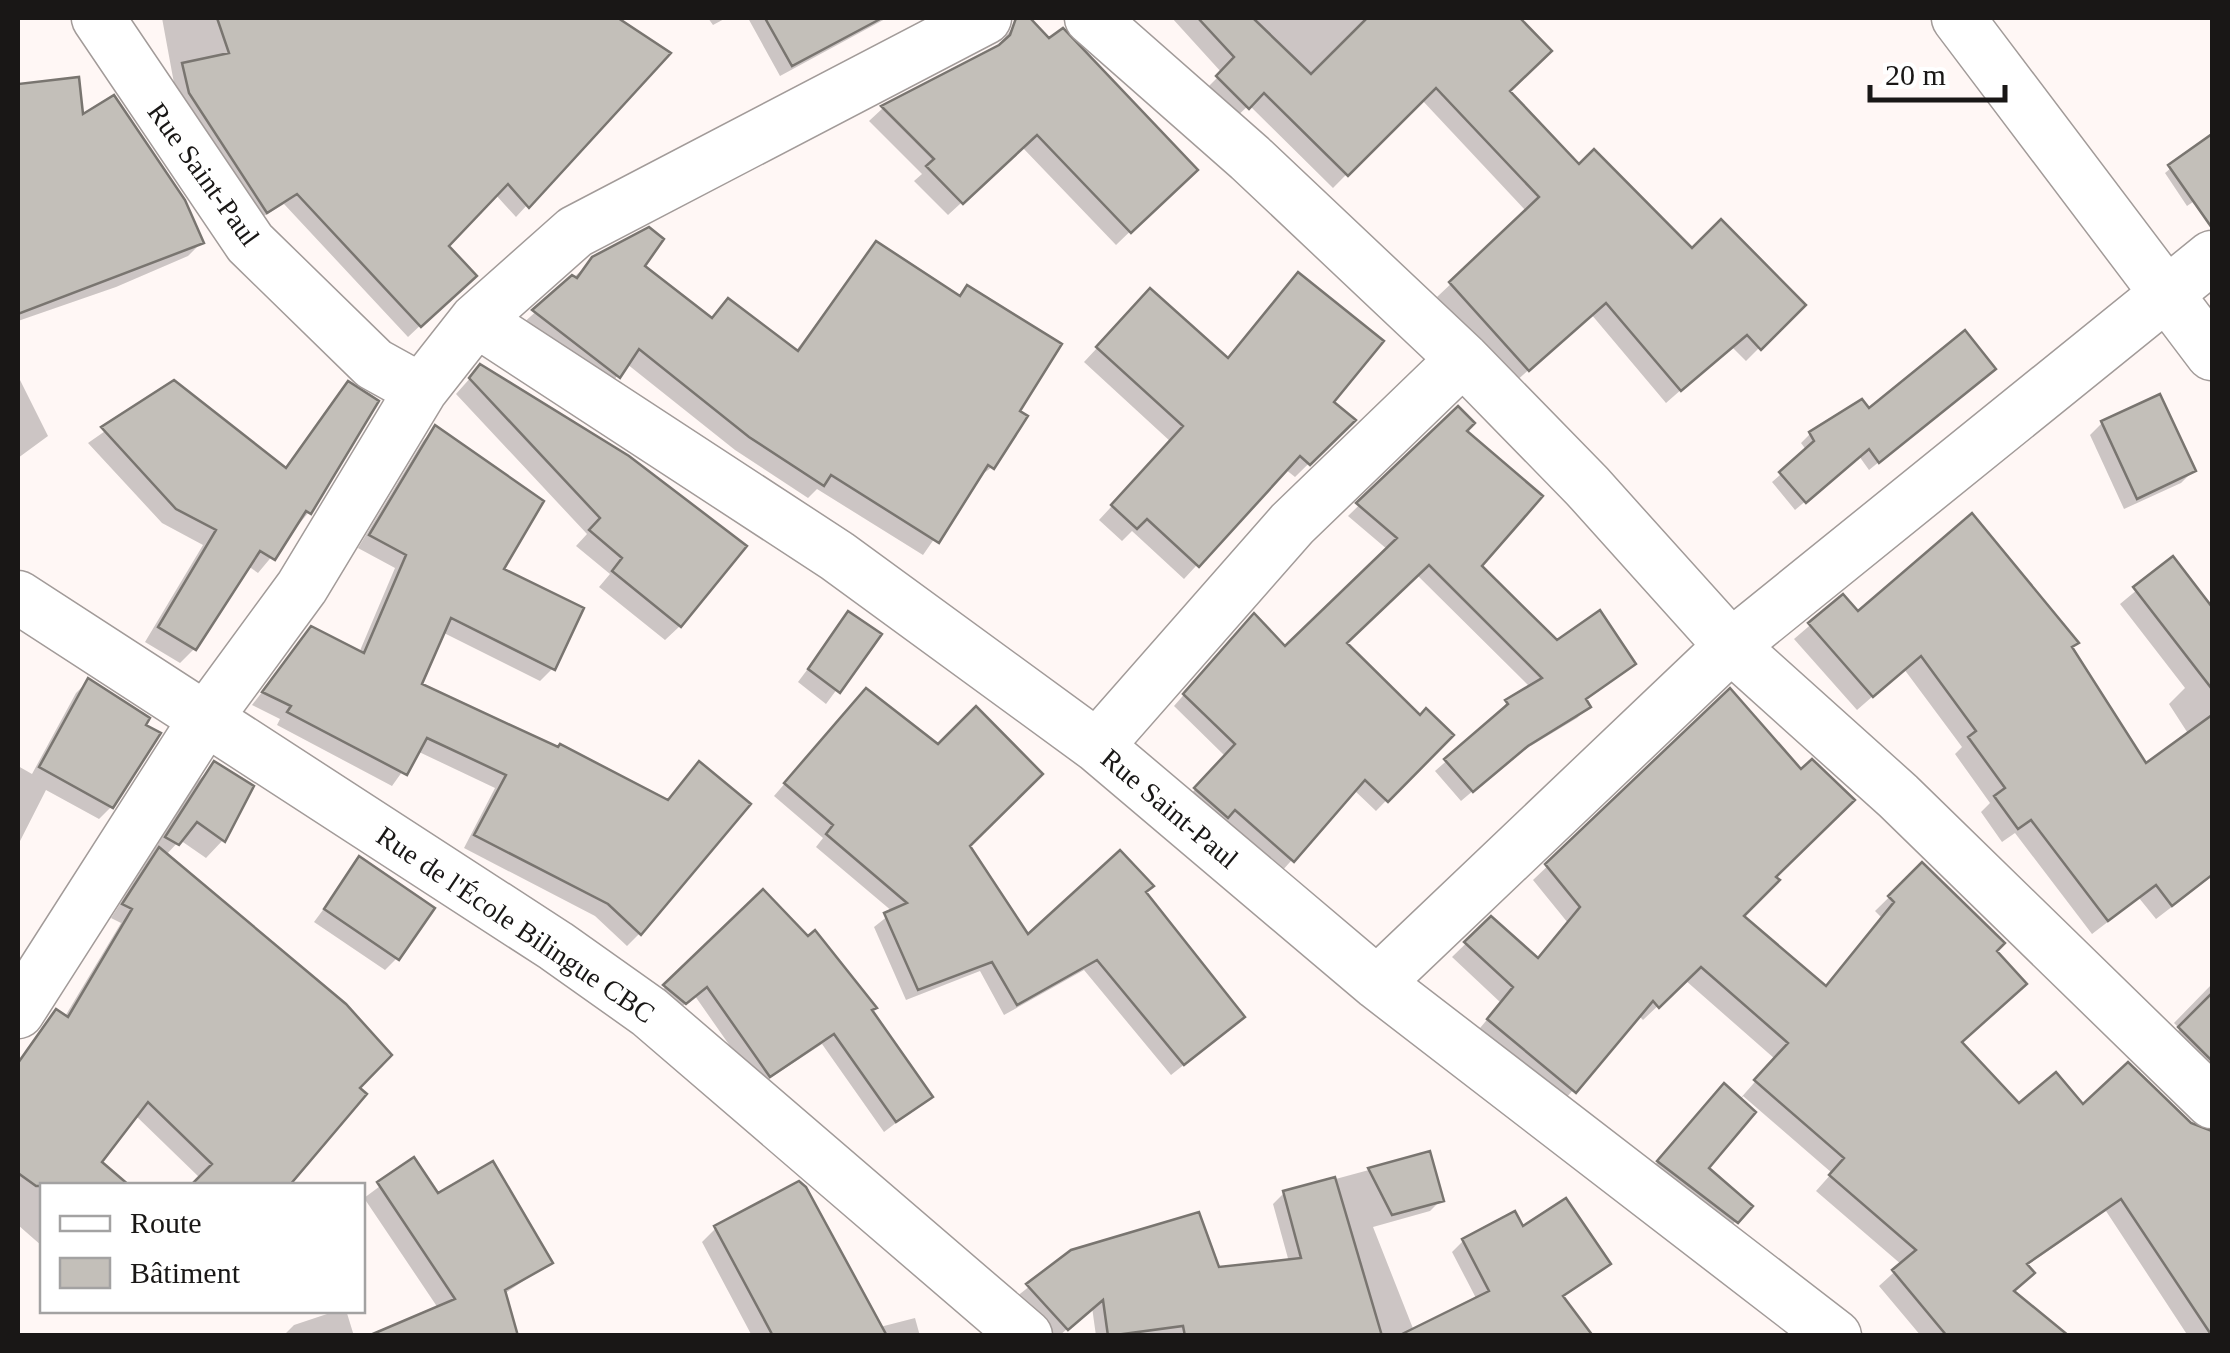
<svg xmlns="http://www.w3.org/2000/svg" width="2230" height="1353" viewBox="0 0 2230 1353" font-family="Georgia,serif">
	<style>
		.shadow { fill: #0003 }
		.building { fill: #c3bfb9; stroke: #797570; stroke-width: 2.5 }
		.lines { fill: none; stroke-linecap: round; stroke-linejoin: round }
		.street-casing { stroke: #a29b99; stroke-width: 55 }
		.street { stroke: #fff; stroke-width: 52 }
		.labels { text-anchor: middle; stroke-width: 8; stroke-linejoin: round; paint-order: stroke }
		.street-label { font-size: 28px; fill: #191716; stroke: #fff }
	</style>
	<rect width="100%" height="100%" fill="#fff7f5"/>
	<!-- shadow -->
	<path class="shadow" d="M162,18H614L667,54L516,217L495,194L445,246L473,276L408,337L284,204L254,222L178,105Z
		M708,18H726L713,25Z
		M748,18H887L780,76Z
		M1021,18H1027L1194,170L1116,245L1022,147L948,215L914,181L922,174L869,121L883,108L995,49Z
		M1172,18H1516L1548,51L1506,91L1579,167L1692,251L1802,305L1746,361L1731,346L1666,403L1591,314L1514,383L1437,297L1527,212L1421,99L1333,188L1249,105L1233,120L1204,91L1222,73Z
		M76,80L81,118L201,243L188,256L116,287L18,321V87Z
		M2212,134V189L2187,206L2165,173Z
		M876,244L958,297L967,288L1017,412L992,467L976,479L923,555L817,489L808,498L735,450L627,364L605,391L520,326L594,259L641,266L711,320L795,352Z
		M1137,305L1227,360L1352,421L1295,477L1285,469L1184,579L1132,531L1122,541L1099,520L1171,442L1084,362Z
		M480,367L566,418L680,626L665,640L599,587L610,574L576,546L587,534L456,394Z
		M18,376L48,436L18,458Z
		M1984,377L1869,470L1859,456L1795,510L1772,482L1807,451L1801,443L1810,434L1862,402L1869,412Z
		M174,383L284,469L348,384L309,512L258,573L248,566L195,648L180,663L145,642L203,545L162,523L88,443Z
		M1458,409L1479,566L1557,643L1633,664L1584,701L1588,707L1577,718L1514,756L1461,801L1435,771L1498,716L1507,702L1531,688L1416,574L1344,644L1420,719L1450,735L1376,811L1354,790L1282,871L1185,800L1226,757L1174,706L1243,627L1285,649L1388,550L1348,516Z
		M2102,423L2193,471L2181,483L2124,509L2090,435Z
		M435,428L500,570L553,668L540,681L442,632L418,685L557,750L640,933L627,946L595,916L464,848L495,788L417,751L392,786L277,725L280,719L252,705L311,629L359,653L395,568L358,548L423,441Z
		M2173,560L2212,611V876L2156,919L2139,898L2092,934L2015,833L2002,842L1981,812L1990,803L1955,754L1962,747L1904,669L1857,710L1794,639L1843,597L1858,615L2070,648L2146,766L2189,735L2169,704L2185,688L2120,604Z
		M849,614L878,634L826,704L798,682Z
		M88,681L111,807L99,819L46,790L18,845V766L32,774L76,693Z
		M1730,692L1773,877L1740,916L1824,988L1882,918L1875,911L1922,865L1994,951L1959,1043L2018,1106L2083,1108L2190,1126L2212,1137V1336H2188L2106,1211L2026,1266L2012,1292L2066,1336H1921L1879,1286L1902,1265L1816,1191L1832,1173L1743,1096L1705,1168L1749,1206L1724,1234L1647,1174L1712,1098L1739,1100L1775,1059L1685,980L1643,1020L1638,1015L1560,1105L1475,1034L1501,1003L1452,957L1491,919L1536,961L1568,923L1533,880Z
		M854,703L967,846L1028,938L1143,892L1230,1028L1171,1075L1084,970L1004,1015L980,971L906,1000L874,927L893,912L816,847L823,838L774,796Z
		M215,764L223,840L206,858L180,840L165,856L344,1006L201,1179L135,1115L42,1186V1246L18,1225V1062L56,1012L64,1018L121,923L111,918L197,782Z
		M360,860L397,958L385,970L314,922Z
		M763,893L870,1012L930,1097L884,1132L822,1044L758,1086L695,996L673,1014L654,998Z
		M2212,984V1081L2165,1044L2180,1029L2174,1023Z
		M1428,1154L1441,1200L1430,1211L1373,1227L1414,1331L1477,1300L1452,1252L1463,1241L1514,1214L1522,1230L1608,1264L1561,1298L1589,1336H1096L1092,1307L1059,1336H1052L1016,1297L1072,1253L1217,1270L1289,1262L1273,1204L1284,1193Z
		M414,1161L437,1197L550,1263L504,1294L516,1336H367L438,1308L364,1198Z
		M716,1228L880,1327L915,1318L920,1336H752L702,1242Z
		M339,1310H346L354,1336H283L294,1325Z"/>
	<!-- building -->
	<path class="building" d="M217,18H618L671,53L529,208L508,184L449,246L477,276L421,327L297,194L267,213L189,93L182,63L229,53Z
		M765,18H882L792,66Z
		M1016,18H1030L1049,38L1063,28L1198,170L1131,233L1037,135L963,204L926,166L934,159L881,106L999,45L1010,35Z
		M1198,18H1253L1311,74L1367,18H1520L1552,51L1510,91L1579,164L1594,149L1692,248L1721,219L1806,305L1761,350L1747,335L1681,391L1606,303L1529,371L1449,282L1539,197L1436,88L1348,176L1264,93L1249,109L1216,76L1234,57Z
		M79,77L83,114L114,95L185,200L204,243L18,314V84Z
		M2212,134V228L2168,165Z
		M649,227L664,239L645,266L712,318L728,298L798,351L876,241L960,296L967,285L1062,344L1020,411L1028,416L994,469L988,465L939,543L831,475L824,486L749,437L639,349L620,378L532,310L572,275L577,278L592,257Z
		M1298,272L1384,341L1334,402L1356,420L1310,465L1300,456L1199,567L1147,519L1137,529L1111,505L1183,426L1096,347L1150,288L1228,358Z
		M1965,330L1996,369L1879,463L1869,449L1806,503L1779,472L1814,441L1809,432L1862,399L1869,408Z
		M480,364L629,456L747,546L681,627L612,571L622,558L589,530L600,518L469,378Z
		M174,380L286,468L348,381L379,401L311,514L306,511L275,560L260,551L196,650L158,627L216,530L176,509L101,427Z
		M2160,394L2196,471L2137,499L2101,421Z
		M1458,406L1475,423L1467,431L1543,496L1482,566L1557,640L1600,610L1636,664L1586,699L1591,707L1528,746L1473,792L1444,759L1508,704L1505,700L1542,678L1429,565L1347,643L1420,715L1426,708L1454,735L1388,802L1365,780L1294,862L1235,810L1228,818L1194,788L1235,744L1183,694L1254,613L1285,646L1397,538L1356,503Z
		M435,425L544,501L504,569L584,608L555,670L451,618L422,684L558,747L560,744L668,800L699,761L751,804L641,935L608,904L474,835L506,775L427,738L407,775L287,712L291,706L262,692L311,626L364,653L406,555L369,535Z
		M1972,513L2079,643L2072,647L2146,763L2212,715V875L2172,906L2156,885L2108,921L2031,820L2018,829L1994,796L2005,788L1968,737L1976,731L1921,656L1873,697L1808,623L1843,594L1858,611Z
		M2173,556L2212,607V689L2133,587Z
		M848,611L882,634L840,693L808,669Z
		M88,678L150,718L146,725L161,733L113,808L39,767Z
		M866,688L938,744L976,706L1043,774L970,846L1028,934L1120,850L1154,886L1146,892L1245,1017L1184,1065L1097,960L1017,1005L992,962L918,990L884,913L907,903L826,834L833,825L784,783Z
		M1730,688L1801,769L1812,759L1855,800L1776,877L1780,880L1744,916L1826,986L1894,902L1888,896L1922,862L2005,943L1997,951L2027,984L1962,1042L2019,1103L2056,1072L2083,1104L2128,1062L2191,1123L2212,1131V1336L2121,1199L2027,1264L2035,1273L2014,1291L2069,1336H1947L1892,1270L1916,1250L1829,1175L1844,1158L1754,1080L1788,1043L1701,967L1659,1008L1653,1001L1576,1093L1487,1019L1513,987L1464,942L1491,916L1538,958L1580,907L1545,864Z
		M214,761L254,786L225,842L197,822L179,845L165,837Z
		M159,847L346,1004L392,1055L360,1088L367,1094L289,1186H190L212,1164L148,1102L102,1162L130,1186H36L18,1173V1063L56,1009L68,1017L132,909L122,904Z
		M359,856L435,908L399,960L324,909Z
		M763,889L808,936L815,930L877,1008L872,1010L933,1097L896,1122L834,1034L770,1077L707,987L686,1004L663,985Z
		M2212,993V1061L2178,1027Z
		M1724,1083L1756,1112L1709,1168L1753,1206L1738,1223L1657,1161Z
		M1430,1151L1444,1201L1392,1215L1368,1168Z
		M414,1157L438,1193L493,1161L553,1263L505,1290L518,1336H368L455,1299L377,1182Z
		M1335,1177L1382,1336H1185L1183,1326L1108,1336L1103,1300L1068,1330L1026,1284L1071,1250L1199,1212L1219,1267L1301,1258L1283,1191Z
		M799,1181L806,1187L887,1336H773L714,1226Z
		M1566,1198L1611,1264L1563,1296L1593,1336H1398L1489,1291L1462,1239L1515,1211L1523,1226Z"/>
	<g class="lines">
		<!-- street casing -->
		<g class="street-casing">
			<path id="street" d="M98,18L250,243L374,364L421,390
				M1091,18L1250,158L1463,359L1587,486L1731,646L1898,796L2212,1102
				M1958,18L2212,354
				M476,320L837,556L1097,746L1377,983L1835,1336
				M18,597L556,946L649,1012L1026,1336
				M1097,746L1292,524L1463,359
				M1377,983L1731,646L2212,257
				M18,1012L206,718L302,587L421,390L476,320L575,232L985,18"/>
		</g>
		<!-- street -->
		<use href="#street" class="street"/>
	</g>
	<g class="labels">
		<!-- street labels -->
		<g class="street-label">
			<text transform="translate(204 174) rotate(54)" y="10">Rue Saint-Paul</text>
			<text transform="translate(1170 808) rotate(40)" y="10">Rue Saint-Paul</text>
			<text transform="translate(516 924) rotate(34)" y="10">Rue de l'École Bilingue CBC</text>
		</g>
	</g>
	<!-- border -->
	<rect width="2230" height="1353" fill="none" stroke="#191716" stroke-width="40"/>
	<!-- legend -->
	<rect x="40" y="1183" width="325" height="130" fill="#ffffff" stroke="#a3a2a2" stroke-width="2.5"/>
	<rect x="60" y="1216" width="50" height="15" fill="#ffffff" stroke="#a3a2a2" stroke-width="2.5"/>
	<text x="130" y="1233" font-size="30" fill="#191716">Route</text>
	<rect x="60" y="1258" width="50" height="30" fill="#c3bfb9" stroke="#a3a2a2" stroke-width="2.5"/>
	<text x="130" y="1283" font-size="30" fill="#191716">Bâtiment</text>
	<!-- scale -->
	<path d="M1870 85v15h135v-15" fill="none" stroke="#191716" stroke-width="5"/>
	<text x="1885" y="85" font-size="30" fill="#191716" stroke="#ffffff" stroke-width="8" paint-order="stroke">20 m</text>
</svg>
